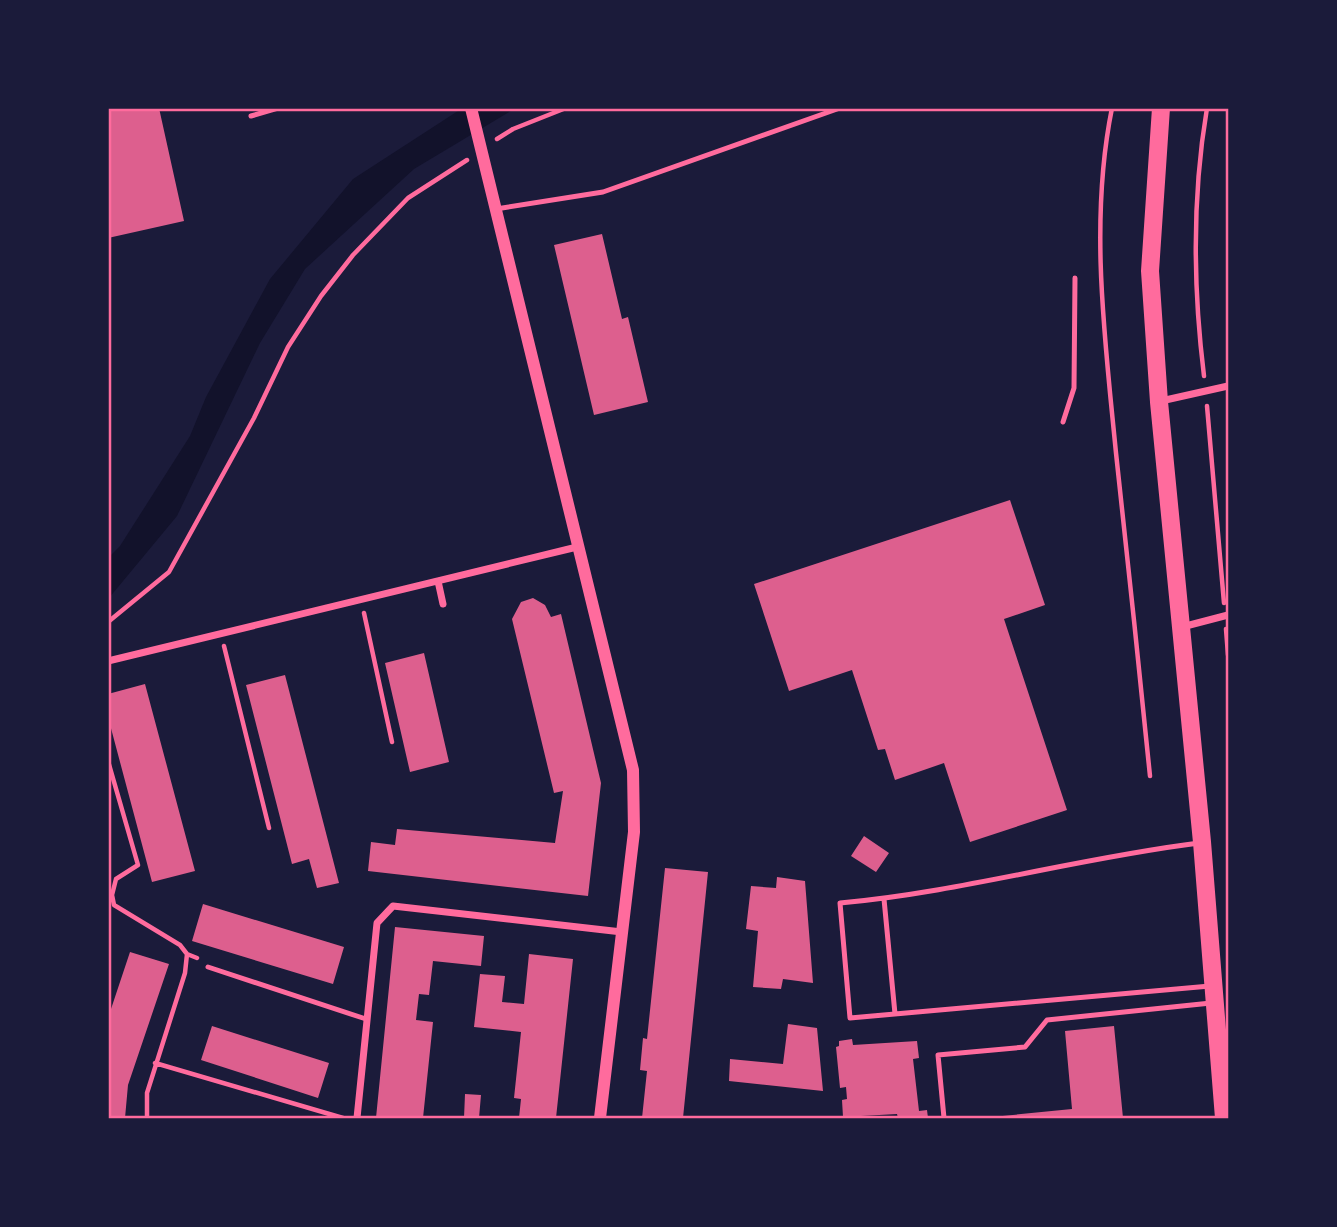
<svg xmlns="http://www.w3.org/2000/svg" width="1337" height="1227" viewBox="0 0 1337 1227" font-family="'PT Sans',sans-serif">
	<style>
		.water { fill: #12122b }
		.building { fill: #dd5f8e }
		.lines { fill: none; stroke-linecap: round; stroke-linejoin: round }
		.path { stroke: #ff6b9d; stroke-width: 4.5 }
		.service { stroke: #ff6b9d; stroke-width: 5 }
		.minor { stroke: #ff6b9d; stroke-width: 7 }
		.tertiary { stroke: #ff6b9d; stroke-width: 12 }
		.primary { stroke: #ff6b9d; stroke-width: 18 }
		.neatline { fill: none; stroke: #ff6b9d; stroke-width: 2.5 }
	</style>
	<rect width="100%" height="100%" fill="#1b1b3a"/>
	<!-- water -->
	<path class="water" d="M461,109H514L414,169L305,269L260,343L177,516L109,598V557L120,546L190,436L206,397L270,279L353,179Z"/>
	<!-- building -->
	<path class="building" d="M108,108H159L184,221L108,238Z
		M602,234L622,319L628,317L648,402L594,415L554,245Z
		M1010,500L1045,605L1004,619L1067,810L970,842L944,763L895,780L885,749L878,750L852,670L789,691L754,584Z
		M533,598L545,605L551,617L561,614L601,783L588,896L368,871L371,842L395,845L397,829L555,843L563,791L554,793L512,619L521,602Z
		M424,653L449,762L410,772L385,663Z
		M285,675L339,883L317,888L309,859L292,864L246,685Z
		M145,684L195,871L152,882L108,717V694Z
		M864,836L889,853L876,872L851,856Z
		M665,868L708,872L683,1118H642L647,1071L640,1070L643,1038L647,1039Z
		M777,877L805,881L813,983L783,979L781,989L753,987L758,931L746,929L751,886L776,888Z
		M203,904L344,947L333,984L192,941Z
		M395,927L484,936L481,966L433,961L429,995L419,994L416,1020L433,1022L423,1118H376Z
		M130,952L169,964L128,1085L125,1118H108V1018Z
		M529,954L573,959L556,1118H519L521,1099L514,1098L521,1032L474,1027L480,974L505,976L502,1002L524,1004Z
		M788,1024L817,1028L823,1091L729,1081L730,1059L783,1064Z
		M212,1026L329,1063L318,1098L201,1060Z
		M1114,1026L1123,1118H982L1072,1109L1065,1031Z
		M852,1039L853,1045L917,1041L919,1058L913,1059L919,1111L927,1110L928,1118H898L897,1114L843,1117L842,1100L847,1099L846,1087L840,1088L836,1047L839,1046V1041Z
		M465,1094L481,1095L479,1118H464Z"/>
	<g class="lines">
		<!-- path -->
		<path class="path" d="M1112,108C1089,221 1105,340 1116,453C1128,561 1139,668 1150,776
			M497,139L513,129L566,108
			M1204,376C1193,287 1192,197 1207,108
			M1207,406L1224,603
			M364,613L392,742
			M108,622L169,572L254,418L288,347L321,296L353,255L408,198L467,160
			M1226,629L1228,655
			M224,646L269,828
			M108,761L138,865L116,879L112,895L114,905L180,945L187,954
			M155,1063L343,1118
			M147,1118V1093L185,973L187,954L197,958"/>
		<!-- service -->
		<path class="service" d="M251,116L278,108
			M496,209L603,192L840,108
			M1063,422L1074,388L1075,278
			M1199,843C1078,858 961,892 840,903L850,1018L1210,986
			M884,899L895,1014
			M208,967L366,1019
			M944,1118L938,1055L1025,1047L1047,1020L1211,1003"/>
		<!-- minor -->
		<path class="minor" d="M1161,401L1228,386
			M438,581L443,604
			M1182,627L1228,615
			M108,661L577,547
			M357,1118L377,923L393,906L622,932"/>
		<!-- tertiary -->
		<path class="tertiary" d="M471,108L633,770L634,832L600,1118"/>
		<!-- primary -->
		<path class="primary" d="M1161,108L1150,271L1159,402L1202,842L1224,1118"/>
	</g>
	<!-- border -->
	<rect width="1337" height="1227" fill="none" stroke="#1b1b3a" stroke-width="220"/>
	<rect x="110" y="110" width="1117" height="1007" class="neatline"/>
</svg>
